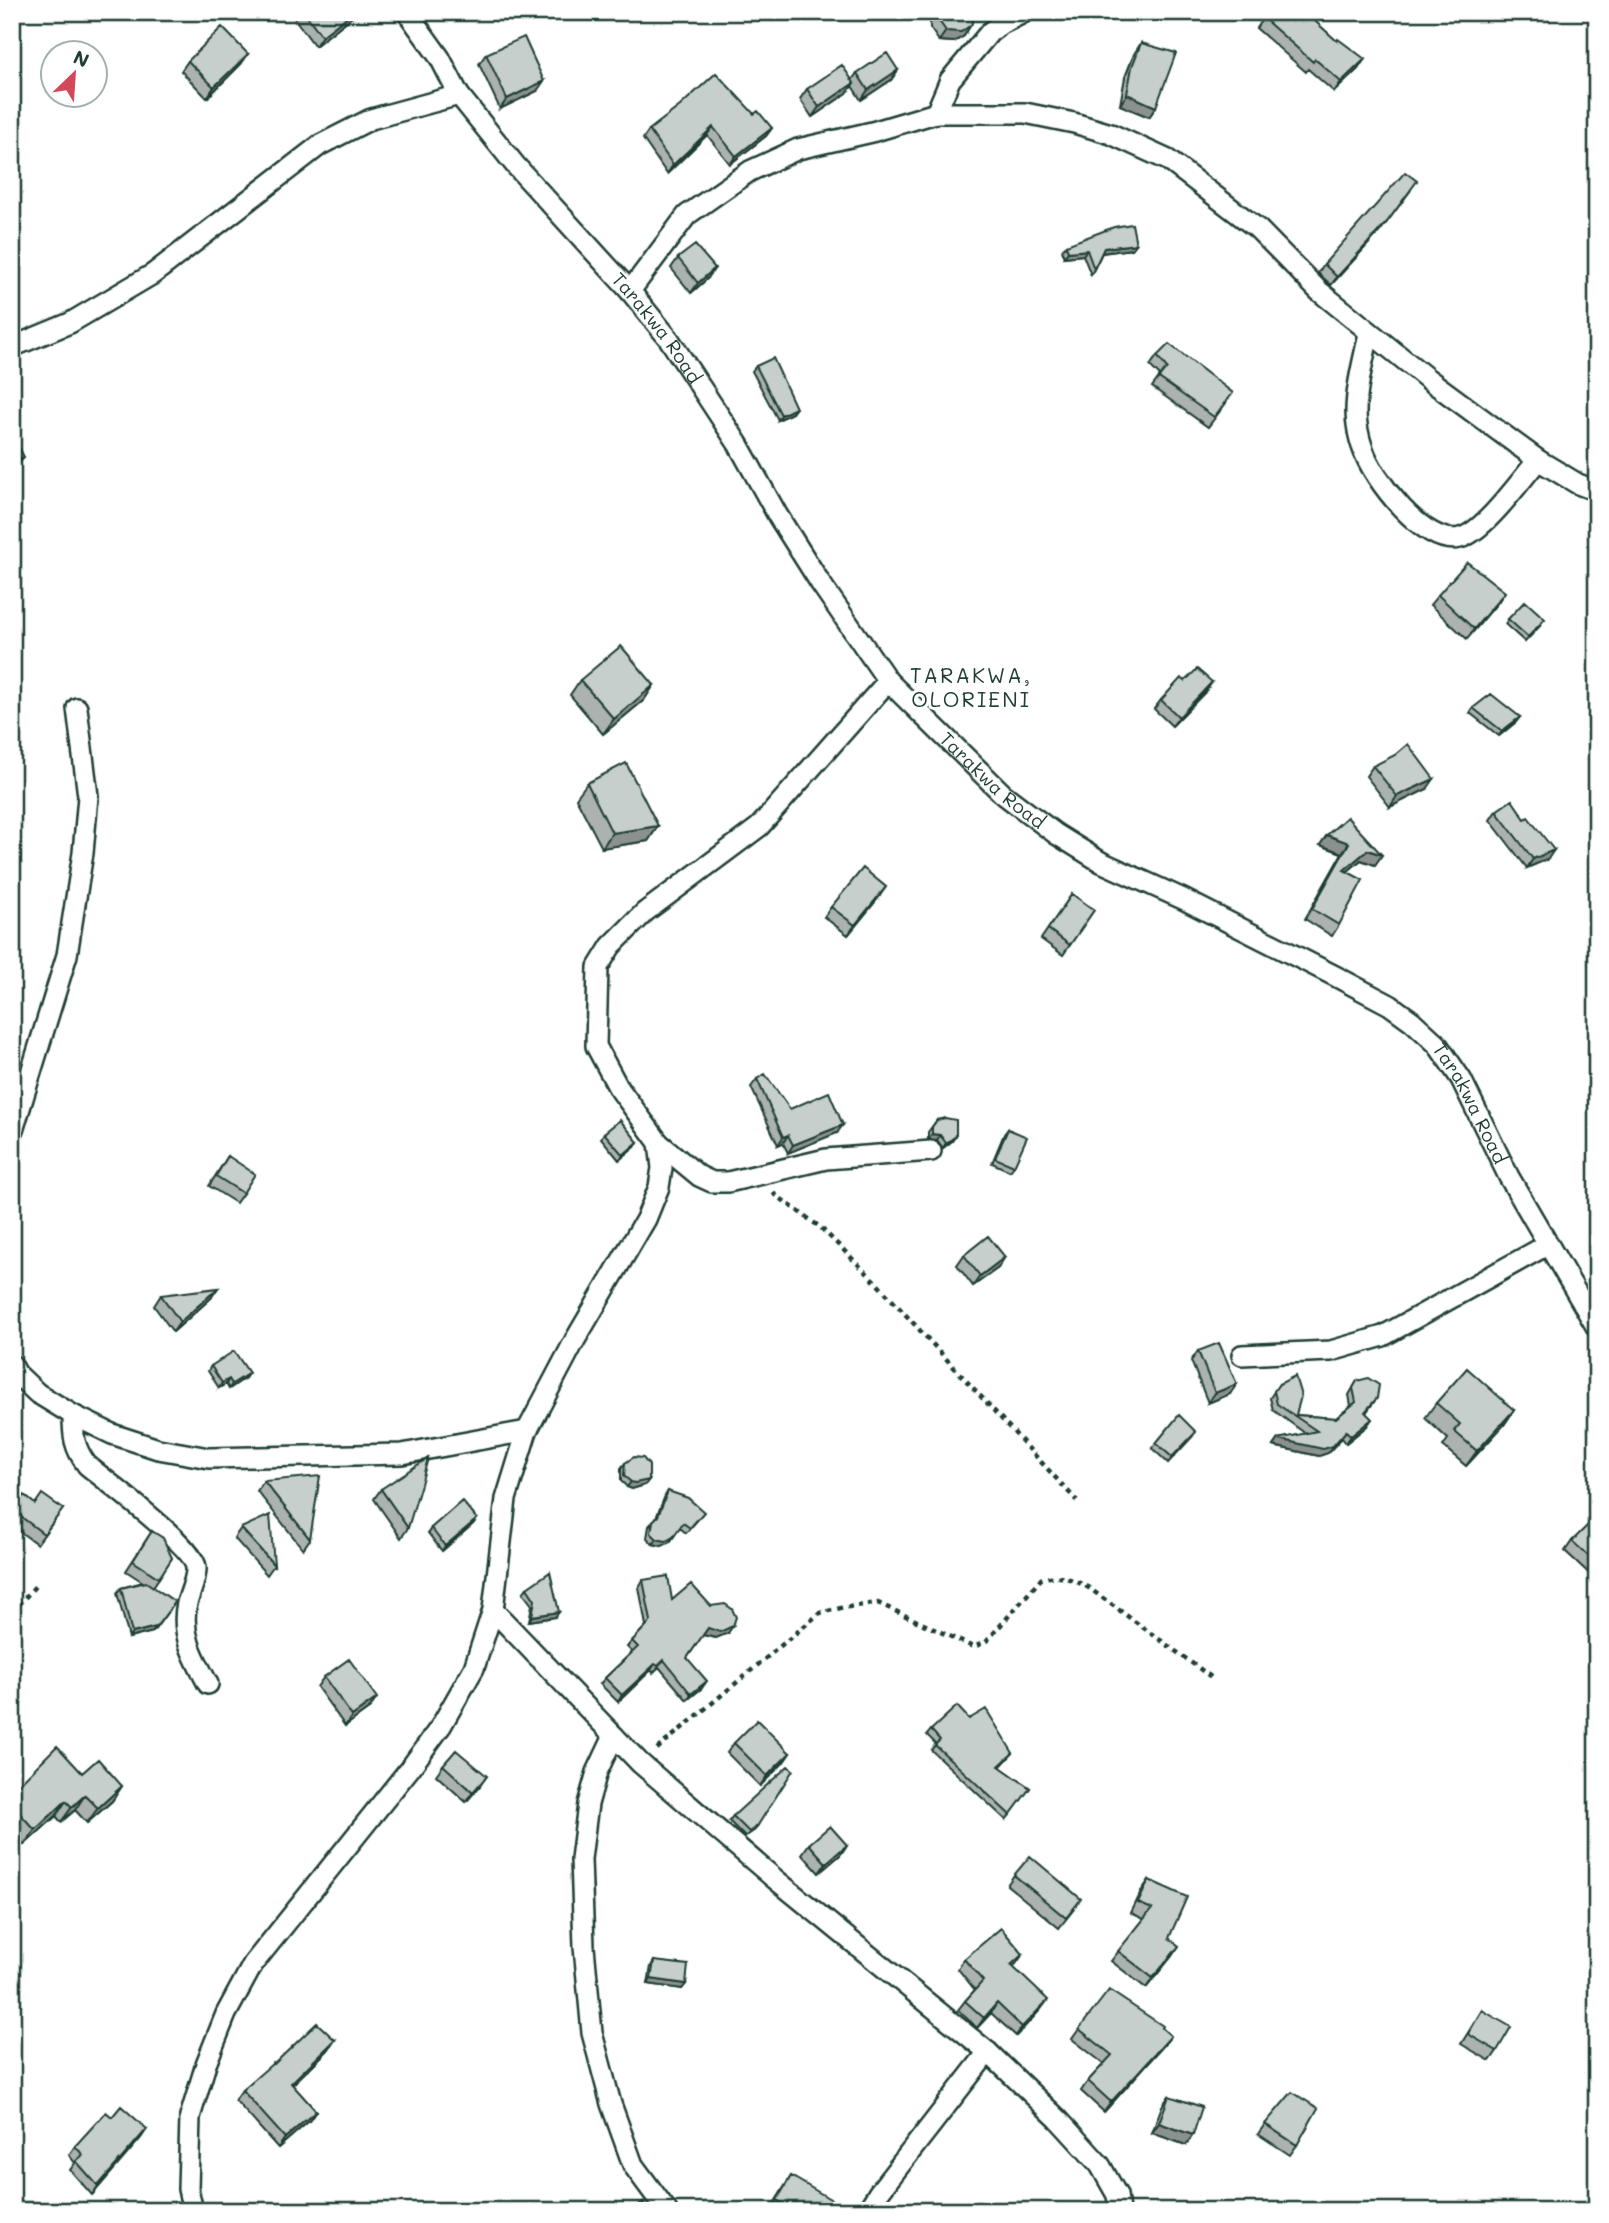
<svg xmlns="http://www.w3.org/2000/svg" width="1609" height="2223" viewBox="0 0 1609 2223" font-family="Mali,sans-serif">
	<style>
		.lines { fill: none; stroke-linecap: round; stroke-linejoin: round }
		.minor-casing { stroke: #1f3d34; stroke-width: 24 }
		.path { stroke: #1f3d34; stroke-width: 4.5; stroke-dasharray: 5 5; stroke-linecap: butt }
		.minor { stroke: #fff; stroke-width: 19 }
		.wall { fill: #abb2af; stroke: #1f3d34; stroke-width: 2 }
		.shaded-wall { fill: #8b918f; stroke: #1f3d34; stroke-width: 2 }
		.building { fill: #c7cfcc; stroke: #1f3d34; stroke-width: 2 }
		.labels { text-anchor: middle; stroke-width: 6; stroke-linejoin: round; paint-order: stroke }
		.street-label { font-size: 19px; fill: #1f3d34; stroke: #fff }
		.neighbourhood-label { font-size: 21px; letter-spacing: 2px; fill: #1f3d34; stroke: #fff }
	</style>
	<rect width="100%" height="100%" fill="#fff"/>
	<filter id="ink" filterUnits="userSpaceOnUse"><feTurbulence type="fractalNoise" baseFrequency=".0143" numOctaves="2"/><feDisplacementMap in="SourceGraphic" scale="14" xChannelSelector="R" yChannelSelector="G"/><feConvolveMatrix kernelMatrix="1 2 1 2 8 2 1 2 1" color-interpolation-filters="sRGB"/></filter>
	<g filter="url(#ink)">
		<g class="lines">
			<!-- minor casing -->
			<g class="minor-casing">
				<g id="minor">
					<path id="s1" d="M407,12L440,58L459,95L516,166L630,291L669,339L738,444L778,516L821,584L888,681L1003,794L1056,834L1101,862L1183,899L1337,977L1390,1005L1412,1021L1437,1044L1461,1079L1509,1177L1597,1328"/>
					<path d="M936,113L950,80L990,32L1001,24L1025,12"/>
					<path d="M630,291L687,215L750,171L798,149L872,132L936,113H1025L1074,123L1111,134L1168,160L1258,229L1319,291L1428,379L1538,460L1578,484L1597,491"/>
					<path d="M1369,333C1364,359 1356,386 1356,412C1356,423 1359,439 1363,449C1372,478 1425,547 1460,538C1484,532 1521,480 1538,460"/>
					<path d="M12,347L70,323L153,274L320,145L371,119L459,95"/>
					<path d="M12,1134L67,955L83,853L88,796L77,708"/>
					<path d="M659,1143L699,1176L712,1182H728L826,1159L931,1151"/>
					<path d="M1242,1355L1331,1351L1383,1336L1547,1245"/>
					<path d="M12,1365L17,1374L37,1393L73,1415L112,1434L158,1449L209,1458L402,1454L527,1431"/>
					<path d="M73,1415C73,1436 74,1448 87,1465C106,1481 194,1547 196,1567C197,1578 190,1592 187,1603C180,1634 194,1658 208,1684"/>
					<path d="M493,1610L640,1763L775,1879L988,2052L1058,2119L1100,2165L1117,2195L1119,2211"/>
					<path d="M614,1736L597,1772L588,1804L581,1859L584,1947L592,2033L611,2104L633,2165L667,2211"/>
					<path d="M193,2211L188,2189L190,2117L206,2064L226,2014L253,1964L411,1767L441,1726L474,1668L493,1610L506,1499L527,1431L575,1340L646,1219L659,1187L662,1168L659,1143L618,1087L596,1046L598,967L611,946L645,912L759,827L888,681"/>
					<path d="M867,2211L879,2192L988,2052"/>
				</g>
			</g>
			<!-- path -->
			<path class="path" d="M773,1193L820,1227L870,1276L1077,1501
				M12,1613L36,1585
				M657,1749L820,1613L841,1608L878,1603L973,1647L986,1642L1041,1579C1059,1573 1073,1579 1089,1588L1211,1677"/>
			<!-- minor -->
			<use href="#minor" class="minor"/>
		</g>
		<!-- wall -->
		<path class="wall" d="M292,12H358L315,46L291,14Z
			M934,12H975L964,36L954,42L939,41L930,28V22Z
			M1263,18L1358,69L1334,92L1308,69L1306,72L1256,28Z
			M1141,43L1156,107L1149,117L1120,105L1125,77L1134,54Z
			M248,54L241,64L207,98L181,71L188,61Z
			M486,54L537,91L500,109L479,64Z
			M898,70L891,80L861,100L852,86L847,93L812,117L800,99L807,89L852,80L857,73Z
			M754,114L772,128L766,136L730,164L707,135L667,174L643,139L649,130Z
			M1381,230L1331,285L1318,273L1324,264Z
			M1136,244L1132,249L1102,253L1091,275L1083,255L1064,257L1062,250L1066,245Z
			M678,258L708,278L691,293L671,268Z
			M1157,356L1226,403L1208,427L1152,387L1160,376L1150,366Z
			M756,366L792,413L778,420L752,371Z
			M1438,595L1498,602L1467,639L1430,605Z
			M1508,619L1541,625L1525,642L1505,624Z
			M580,680L654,685L644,700L603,734L570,695Z
			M1185,681L1212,682L1206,691L1172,726L1154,709L1161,700Z
			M1473,708L1520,717L1516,722L1499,736L1470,713Z
			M1373,766L1427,789L1390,807L1366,776Z
			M587,783L658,826L648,841L602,848L576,798Z
			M1496,811L1548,859L1527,868L1490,820Z
			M1327,835L1375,865L1361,860L1347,872L1339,925L1332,936L1305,919L1342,853L1320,845Z
			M1072,894L1094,910L1063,955L1041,939Z
			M879,897L848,935L824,917L831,907Z
			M757,1079L790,1109L837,1133L788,1153L783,1143L778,1145L751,1087Z
			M937,1120L952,1141L943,1148L937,1140L928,1139V1132Z
			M1008,1129L1014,1166L1010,1171L992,1163L1004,1134Z
			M604,1133L638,1142L635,1147L619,1160L601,1138Z
			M228,1156L243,1193L236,1203L209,1186Z
			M964,1255L998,1268L973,1286L957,1265Z
			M161,1295L211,1298L173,1332L154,1306Z
			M1198,1351L1230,1394L1208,1403L1191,1361Z
			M211,1366L245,1378L229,1389L226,1384L219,1388L208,1371Z
			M1357,1381L1377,1398L1366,1413L1367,1426L1346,1443L1342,1438L1328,1453L1319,1456L1273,1446L1278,1439L1306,1434L1273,1410L1270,1398L1279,1384L1296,1415L1336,1418L1351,1406L1349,1395Z
			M1436,1403L1514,1410L1504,1425L1466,1466L1443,1446L1448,1439L1425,1418Z
			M1192,1437L1168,1463L1152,1448L1156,1443Z
			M625,1463L645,1485L632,1489L627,1487L621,1481V1468Z
			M264,1481L310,1539L303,1549L257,1491Z
			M381,1489L408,1528L401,1538L374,1499Z
			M668,1491L700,1517L686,1533L680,1528L670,1542L662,1546L653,1544L647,1538L649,1526L656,1518L665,1496Z
			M35,1504L63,1509L37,1544L12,1526V1510Z
			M477,1519L473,1524L442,1551L428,1533L431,1528Z
			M1597,1522V1573L1593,1577L1565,1551L1572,1541Z
			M241,1528L274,1565L267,1575L234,1538Z
			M152,1531L172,1558L153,1587L175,1602L153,1632L129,1638L117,1593L121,1588L143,1582L126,1571Z
			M643,1580L672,1600L728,1633L716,1638L703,1635L687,1658L702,1688L687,1700L659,1667L653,1673L651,1670L618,1702L600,1684L605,1678L632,1652L627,1647L632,1641L646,1626L639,1587Z
			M527,1588L559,1612L555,1617L529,1621L532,1605L523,1593Z
			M324,1677L370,1708L345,1726L317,1687Z
			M969,1719L1013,1753L1000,1767L1030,1788L1006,1820L931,1750L936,1744L927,1735L931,1730Z
			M734,1743L790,1753L783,1763L760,1786L727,1753Z
			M443,1765L480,1786L466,1802L436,1775Z
			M82,1773L122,1786L112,1801L87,1823L75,1810L61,1822L56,1816L24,1845L12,1832V1791Z
			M733,1816L758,1825L755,1830L745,1837L729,1821Z
			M809,1844L847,1845L840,1855L819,1873L802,1854Z
			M1014,1875L1074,1909L1059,1928L1007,1885Z
			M1149,1880L1169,1938L1172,1956L1146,1988L1111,1961L1144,1919L1131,1913L1142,1890Z
			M1023,1954L1013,1967L1041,2009L1016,2036L991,2013L977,2028L958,2010L965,2001L975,1990L958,1969L964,1959Z
			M654,1961L686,1984L682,1989L648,1984L651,1966Z
			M1482,2010L1497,2051L1490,2061L1461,2044Z
			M1079,2029L1164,2045L1104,2112L1081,2091L1088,2081L1104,2064L1072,2039Z
			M335,2040L328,2050L292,2085L316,2111L309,2121L278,2148L235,2100L242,2090L274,2064Z
			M1169,2096L1186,2145L1152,2133L1162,2106Z
			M112,2117L147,2129L141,2138L92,2195L70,2170L75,2163L69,2155L75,2146Z
			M1265,2124L1297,2145L1290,2155L1258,2134Z
			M791,2176L832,2211L770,2210Z"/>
		<!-- shaded-wall -->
		<path class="shaded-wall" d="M353,12H358L315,46L322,36Z
			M488,12H533L516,23Z
			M971,25L964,36L954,42L939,41L946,31Z
			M248,54L241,64L207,98L214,87Z
			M1365,59L1358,69L1334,92L1341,82Z
			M898,70L891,80L861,100L868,90Z
			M544,81L537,91L500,109L507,99Z
			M854,83L847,93L812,117L819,107Z
			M1127,94L1156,107L1149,117L1120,105Z
			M713,127L707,135L667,174L673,165Z
			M772,128L766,136L730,164L736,156Z
			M1411,190L1381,230L1331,285L1337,277Z
			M1136,244L1132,249L1101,253L1104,248Z
			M1087,250L1083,255L1064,257L1068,252Z
			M715,268L708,278L691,293L698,283Z
			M796,408L792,413L778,420L781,415Z
			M24,457L16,467L12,469V462Z
			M1505,592L1498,602L1467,639L1474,629Z
			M1212,682L1206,691L1172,726L1179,717Z
			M654,685L644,700L603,734L614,719Z
			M1520,717L1516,722L1499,736L1502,731Z
			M1434,779L1427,789L1390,807L1397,796Z
			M658,826L648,841L602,848L612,833Z
			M1327,835L1349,843L1342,853L1320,845Z
			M1368,850L1382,855L1375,865L1361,860L1337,880L1344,870Z
			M1554,850L1548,859L1527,868L1533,859Z
			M886,887L879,897L848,935L855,925Z
			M843,1125L837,1133L788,1153L793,1145Z
			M932,1134L940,1135L937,1140L928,1139Z
			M788,1135L783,1143L778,1145L783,1137Z
			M956,1136L952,1141L943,1148L946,1143Z
			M638,1142L635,1147L619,1160L623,1155Z
			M1005,1257L998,1268L973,1286L980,1276Z
			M218,1288L211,1298L173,1332L180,1322Z
			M249,1373L245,1378L229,1389L232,1384Z
			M229,1379L226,1384L219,1388L222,1383Z
			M1237,1384L1230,1394L1208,1403L1215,1393Z
			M1514,1410L1504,1425L1466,1466L1477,1451Z
			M1372,1419L1367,1426L1346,1443L1351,1436Z
			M1346,1431L1328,1453L1319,1456L1273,1446L1278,1439Z
			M649,1480L645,1485L632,1489L627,1487L631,1482Z
			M477,1519L473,1524L442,1551L445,1546Z
			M673,1537L670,1542L662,1546L653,1544L657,1539Z
			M559,1612L555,1617L529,1621L532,1616Z
			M733,1626L728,1633L716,1638L703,1635L708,1628Z
			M156,1627L153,1632L129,1638L132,1633Z
			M655,1664L651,1670L618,1702L622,1695Z
			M707,1681L702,1688L687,1700L691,1694Z
			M377,1698L370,1708L345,1726L352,1716Z
			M790,1753L783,1763L760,1786L767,1776Z
			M487,1776L480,1786L466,1802L473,1792Z
			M122,1786L112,1801L87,1823L98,1808Z
			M85,1795L75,1810L61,1822L72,1807Z
			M66,1801L56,1816L24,1845L35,1830Z
			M847,1845L840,1855L819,1873L826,1863Z
			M1179,1946L1172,1956L1146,1988L1153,1978Z
			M1023,1954L1016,1964L1004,1974L1011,1965Z
			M651,1979L686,1984L682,1989L648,1984Z
			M1048,2000L1041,2009L1016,2036L1022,2027Z
			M997,2003L991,2013L977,2028L984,2018Z
			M1171,2036L1164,2045L1104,2112L1111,2102Z
			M335,2040L328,2050L284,2093L291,2083Z
			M316,2111L309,2121L278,2148L285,2138Z
			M1159,2123L1193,2135L1186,2145L1152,2133Z
			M147,2129L141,2138L92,2195L98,2186Z"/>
		<!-- building -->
		<path class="building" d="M304,12H353L322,36Z
			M937,12H975V14L971,25L961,32L946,31L937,18Z
			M1268,12H1305L1337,41L1338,39L1365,59L1341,82L1315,59L1313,62L1263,18Z
			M222,27L248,54L214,87L188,61Z
			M524,37L544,81L507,99L486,54Z
			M1141,43L1176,53L1156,107L1127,94L1132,67Z
			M887,53L898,70L868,90L857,73Z
			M842,65L854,83L819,107L807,89Z
			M716,73L754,114L758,111L772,128L736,156L713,127L673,165L649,130L680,106Z
			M1405,172L1417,181L1387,222L1337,277L1324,264Z
			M1132,224L1136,244L1104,248L1094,269L1087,250L1068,252L1066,245L1114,227Z
			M695,245L715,268L698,283L678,258Z
			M1169,344L1233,393L1214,417L1159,378L1167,368L1157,356Z
			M773,358L796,408L781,415L756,366Z
			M12,434L24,457L12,462Z
			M1467,562L1505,592L1474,629L1438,595Z
			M1525,601L1545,619L1528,637L1508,619Z
			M621,646L654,685L614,719L580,680Z
			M1197,669L1212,682L1179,717L1161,700L1181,678L1185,681Z
			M1491,694L1520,717L1502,731L1473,708Z
			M1408,744L1434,779L1397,796L1373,766L1395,755Z
			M626,763L658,826L612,833L587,783Z
			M1512,800L1525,819L1528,817L1554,850L1533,859L1496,811Z
			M1347,817L1382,855L1368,850L1344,870L1363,880L1339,925L1312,909L1349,843L1327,835Z
			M863,868L886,887L855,925L831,907Z
			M1072,894L1094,910L1070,945L1048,929Z
			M765,1074L790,1109L829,1092L843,1125L793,1145L788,1135L783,1137L757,1079Z
			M945,1118L956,1120V1136L946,1143L940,1135L932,1134V1127L937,1120Z
			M620,1120L638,1142L623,1155L604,1133Z
			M1008,1129L1027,1137L1014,1166L995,1158Z
			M228,1156L255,1174L243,1193L216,1176Z
			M988,1236L1005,1257L980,1276L964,1255Z
			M218,1288L180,1322L161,1295Z
			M1219,1343L1237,1384L1215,1393L1198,1351Z
			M234,1351L249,1373L232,1384L229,1379L222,1383L211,1366Z
			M1467,1368L1514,1410L1477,1451L1454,1431L1460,1424L1436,1403Z
			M1295,1376L1301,1396L1296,1415L1336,1418L1356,1402L1353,1388L1357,1381L1368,1378L1379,1385L1377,1398L1365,1412L1372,1419L1351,1436L1346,1431L1333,1446L1323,1449L1278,1439L1317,1431L1277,1404L1274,1391L1279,1384Z
			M1179,1415L1196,1432L1172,1457L1156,1443Z
			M634,1457L643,1458L649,1465V1480L635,1483L631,1482L624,1476L625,1463Z
			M428,1458L421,1484L408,1528L381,1489Z
			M320,1476L310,1539L264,1481Z
			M668,1491L688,1498L704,1512L690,1528L683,1523L673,1537L666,1541L657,1539L651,1533L653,1521L658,1516Z
			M42,1494L63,1509L44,1534L12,1510L24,1495L35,1504Z
			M462,1501L477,1519L445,1546L431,1528Z
			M270,1515L274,1565L241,1528Z
			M1594,1519L1597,1522V1564L1572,1541Z
			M152,1531L163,1538L172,1558L159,1578L133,1561Z
			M550,1572L559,1612L532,1616L535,1600L527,1588Z
			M668,1576L672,1600L691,1584L711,1606L725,1604L732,1609L736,1617L733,1626L720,1632L708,1628L687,1658L707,1681L691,1694L664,1660L658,1666L655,1664L622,1695L605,1678L638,1647L632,1641L651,1621L643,1580Z
			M146,1582L175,1602L156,1627L132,1633L121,1588Z
			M349,1659L377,1698L352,1716L324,1677Z
			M957,1706L969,1719L986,1709L1013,1753L999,1766L1030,1788L1010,1815L935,1745L940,1740L931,1730Z
			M757,1720L790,1753L767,1776L734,1743Z
			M57,1746L82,1773L98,1759L122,1786L98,1808L85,1795L72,1807L66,1801L35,1830L12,1805V1791Z
			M456,1750L487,1776L473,1792L443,1765Z
			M788,1766L793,1770L758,1825L749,1832L733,1816Z
			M830,1826L847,1845L826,1863L809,1844Z
			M1030,1856L1081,1899L1066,1918L1014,1875Z
			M1149,1880L1187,1897L1169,1938L1179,1946L1153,1978L1118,1951L1152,1909L1138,1903Z
			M1001,1928L1023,1954L1011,1965L1048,2000L1022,2027L997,2003L984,2018L965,2001L983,1981L964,1959Z
			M654,1961L688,1965L686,1984L651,1979Z
			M1109,1990L1163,2026L1162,2028L1171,2036L1111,2102L1088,2081L1112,2055L1079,2029Z
			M1482,2010L1511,2027L1497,2051L1468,2034Z
			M317,2023L335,2040L291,2083L316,2111L285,2138L242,2090L273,2063L274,2064Z
			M1292,2092L1318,2108L1297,2145L1265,2124Z
			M1169,2096L1202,2107L1193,2135L1159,2123Z
			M121,2106L147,2129L98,2186L76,2161L83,2155L75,2146L106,2112L112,2117Z
			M791,2176L837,2203L832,2211H795L777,2200Z
			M643,2202L648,2211H630Z"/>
	</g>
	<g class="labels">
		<!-- street labels -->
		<g class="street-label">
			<text dy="7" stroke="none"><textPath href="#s1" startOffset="404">Tarakwa Road</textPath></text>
			<text dy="7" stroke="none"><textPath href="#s1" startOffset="971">Tarakwa Road</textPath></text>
			<text dy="7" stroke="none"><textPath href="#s1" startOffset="1559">Tarakwa Road</textPath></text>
		</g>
		<!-- neighbourhood labels -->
		<g class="neighbourhood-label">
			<text x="971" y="683">TARAKWA,<tspan x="971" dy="24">OLORIENI</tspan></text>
		</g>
	</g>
	<!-- margin -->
	<rect width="1609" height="2223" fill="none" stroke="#fff" stroke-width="42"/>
	<rect x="21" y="21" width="1567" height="2181" fill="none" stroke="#1f3d34" stroke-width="2.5" filter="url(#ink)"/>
	<!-- north arrow -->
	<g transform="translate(74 74) rotate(25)"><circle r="33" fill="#ffffff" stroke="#a5b1ae" stroke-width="2"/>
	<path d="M0-5L12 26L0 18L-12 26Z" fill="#d1495b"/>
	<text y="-10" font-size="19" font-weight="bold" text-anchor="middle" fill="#1f3d34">N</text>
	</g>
</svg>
